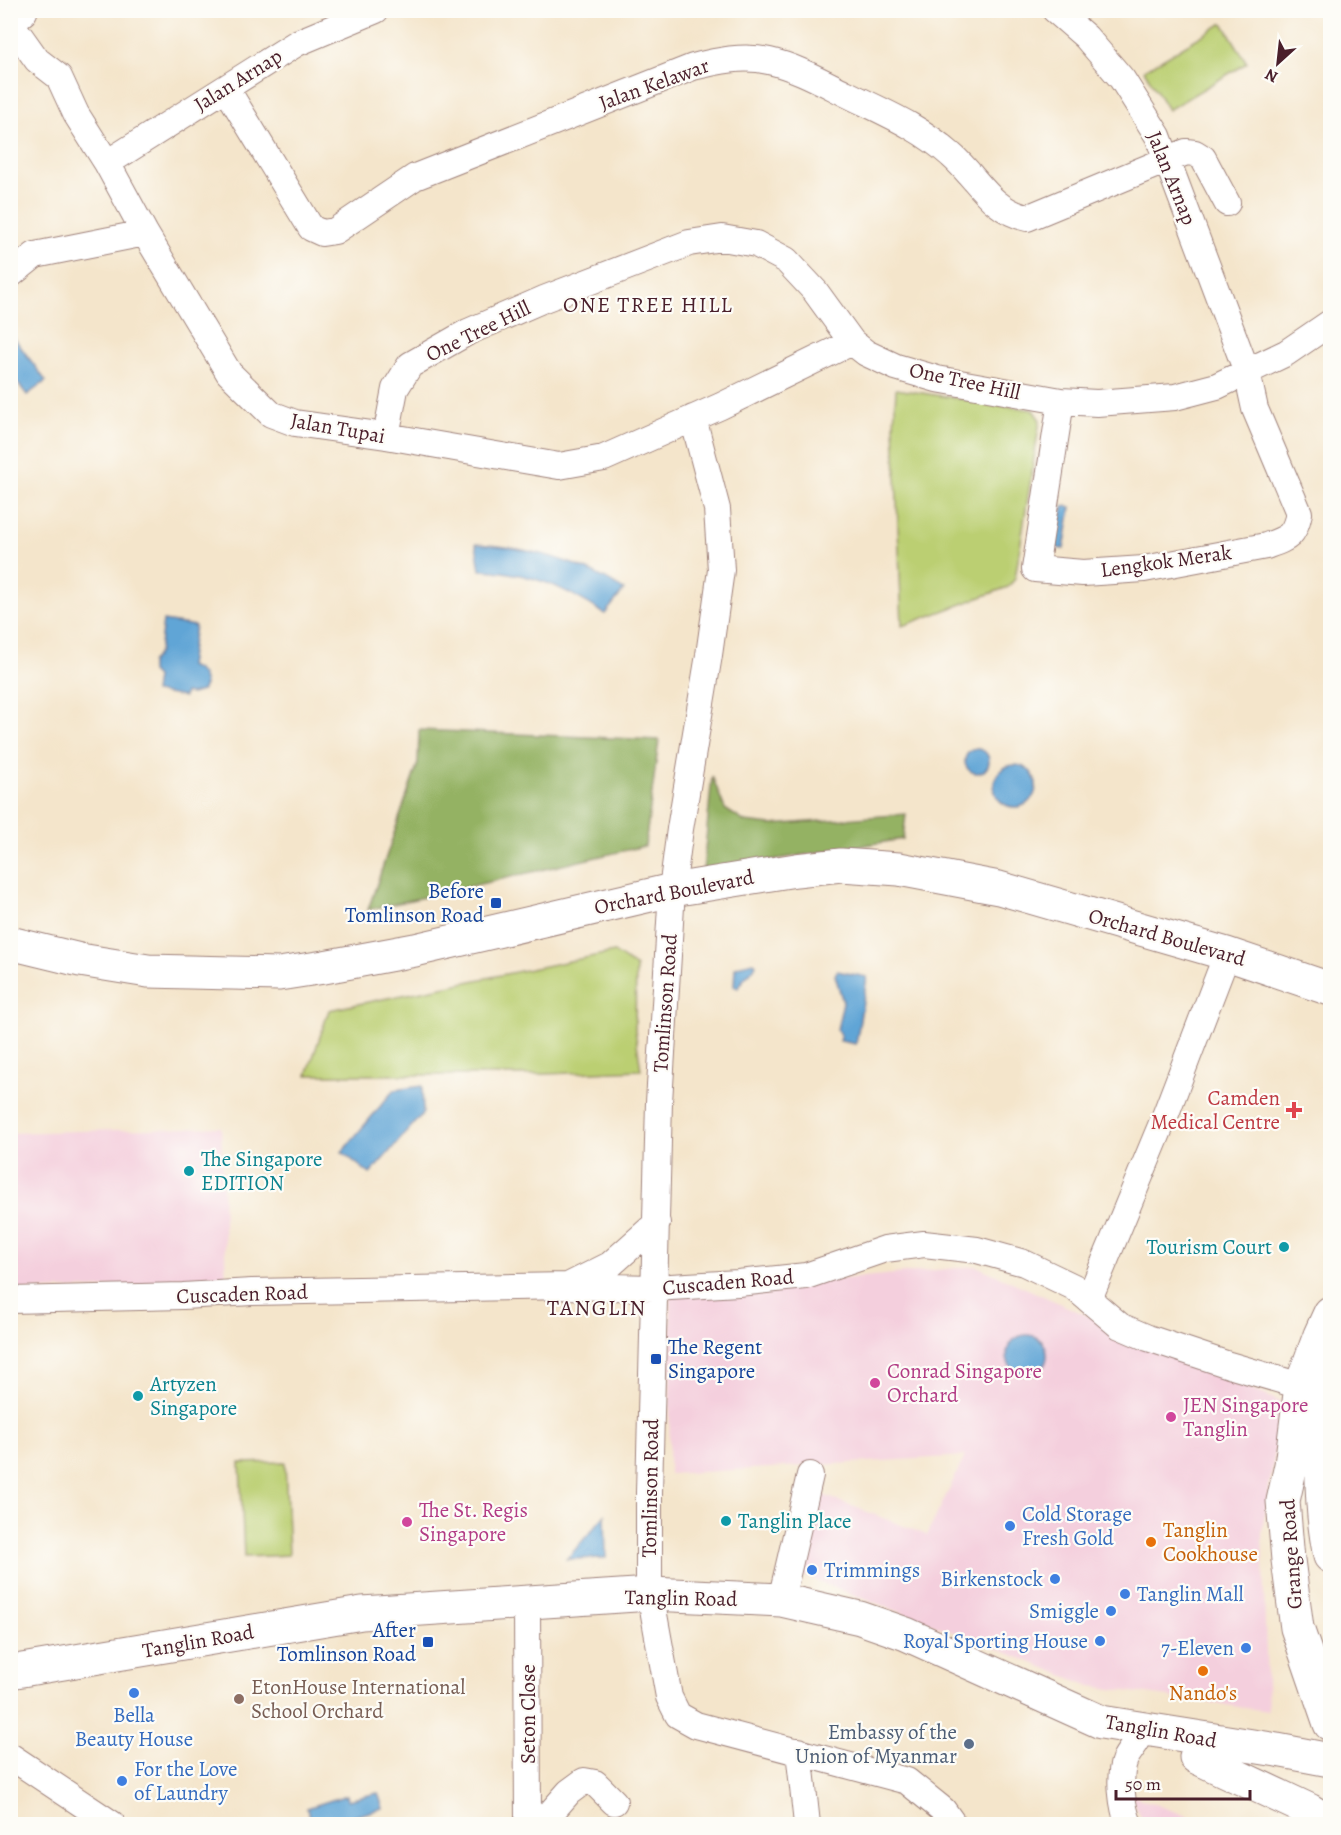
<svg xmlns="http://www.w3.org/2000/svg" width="1341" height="1835" viewBox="0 0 1341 1835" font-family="Alegreya,serif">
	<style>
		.built { fill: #f4cfdd }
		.green { fill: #bbcf72; stroke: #82774e; stroke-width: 1.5 }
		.forest { fill: #94b264; stroke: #6f6848; stroke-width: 1.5 }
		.water { fill: #60a5d6; stroke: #556280; stroke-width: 1.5 }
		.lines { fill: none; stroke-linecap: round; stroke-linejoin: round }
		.minor-casing { stroke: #9f827b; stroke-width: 28 }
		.major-casing { stroke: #9f827b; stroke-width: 35 }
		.minor { stroke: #fff; stroke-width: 26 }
		.major { stroke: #fff; stroke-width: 33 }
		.transit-dot { fill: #1a4fb4; stroke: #fdfcf7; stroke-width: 2 }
		.health-dot { fill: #e0444e; stroke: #fdfcf7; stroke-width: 2 }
		.culture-dot { fill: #0f9aa8; stroke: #fdfcf7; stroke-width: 2 }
		.hotel-dot { fill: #d1479c; stroke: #fdfcf7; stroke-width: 2 }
		.shop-dot { fill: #3f7fe0; stroke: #fdfcf7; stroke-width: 2 }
		.food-dot { fill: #e8710a; stroke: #fdfcf7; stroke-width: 2 }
		.education-dot { fill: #8d6e63; stroke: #fdfcf7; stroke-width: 2 }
		.service-dot { fill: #5c6f8a; stroke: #fdfcf7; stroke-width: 2 }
		.labels { text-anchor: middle; stroke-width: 4.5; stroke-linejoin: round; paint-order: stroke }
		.street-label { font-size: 21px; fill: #4a1f2b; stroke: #fdfcf7 }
		.transit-label { font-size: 21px; fill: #164399; stroke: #fdfcf7; text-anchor: end }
		.health-label { font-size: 21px; fill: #be3a42; stroke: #fdfcf7; text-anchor: end }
		.culture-label { font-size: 21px; fill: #0d838f; stroke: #fdfcf7; text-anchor: start }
		.hotel-label { font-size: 21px; fill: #b23c85; stroke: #fdfcf7; text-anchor: start }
		.shop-label { font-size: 21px; fill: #366cbe; stroke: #fdfcf7; text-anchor: start }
		.food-label { font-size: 21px; fill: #c56008; stroke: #fdfcf7; text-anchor: start }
		.education-label { font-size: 21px; fill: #785e54; stroke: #fdfcf7; text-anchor: start }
		.service-label { font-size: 21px; fill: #4e5e75; stroke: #fdfcf7; text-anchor: end }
		.neighbourhood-label { font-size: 22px; letter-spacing: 1.5px; fill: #4a1f2b; stroke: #fdfcf7 }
	</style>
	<rect width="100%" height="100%" fill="#fdfcf7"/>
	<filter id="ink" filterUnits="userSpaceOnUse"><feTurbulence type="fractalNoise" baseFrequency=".0167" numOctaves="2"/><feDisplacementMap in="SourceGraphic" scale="12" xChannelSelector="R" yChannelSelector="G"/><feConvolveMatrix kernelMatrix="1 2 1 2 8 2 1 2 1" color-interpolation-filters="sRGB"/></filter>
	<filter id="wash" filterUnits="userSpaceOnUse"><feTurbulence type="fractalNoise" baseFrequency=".008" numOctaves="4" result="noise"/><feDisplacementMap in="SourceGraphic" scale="24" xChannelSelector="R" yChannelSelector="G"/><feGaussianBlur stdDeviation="1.35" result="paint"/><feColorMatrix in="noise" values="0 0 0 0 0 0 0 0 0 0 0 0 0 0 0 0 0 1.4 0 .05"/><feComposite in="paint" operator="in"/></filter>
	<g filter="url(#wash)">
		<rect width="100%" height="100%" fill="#f4e5cb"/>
		<!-- built -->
		<path class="built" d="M221,1127L226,1284L11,1291L10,1133Z
			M976,1266L1283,1403L1262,1531L1268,1711L1090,1686L972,1639L798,1574L818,1493L927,1535L965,1456L669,1474L671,1296Z
			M1130,1795L1209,1824H1145Z"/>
		<!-- green -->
		<path class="green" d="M1223,23L1247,63L1168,110L1144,70Z
			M896,389L1033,410L1040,420L1015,579L1008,587L902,626L894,426Z
			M614,952L636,967L635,1030L641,1070L522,1075H307L329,1010Z
			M285,1462L289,1555L244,1557L240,1463Z"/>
		<!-- forest -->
		<path class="forest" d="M419,730L659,740L645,846L368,910L418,763Z
			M712,776L725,809L745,822L771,825L906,814L903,839L703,871Z"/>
		<!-- water -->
		<path class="water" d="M11,334L46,381L27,395L11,374Z
			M1063,506L1071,507L1064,549L1056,548Z
			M476,544C527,547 581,561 624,590L605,614C564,587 530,572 480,570Z
			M163,621L195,626L189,666C200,670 203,674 205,685L202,691L191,694L185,693L184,697L154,692L156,677L151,672V663L159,652Z
			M965 761a12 12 0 1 1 24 0a12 12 0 1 1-24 0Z
			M994 786a21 21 0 1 1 42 0a21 21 0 1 1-42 0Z
			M754,962L756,964C752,974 741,978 738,988L734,986L735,968L741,965Z
			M837,971L867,977L856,1044L840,1041L841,1036L837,1030L843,1002L835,975Z
			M422,1086L423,1113L370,1174L342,1152L394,1090Z
			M1007 1355a20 20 0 1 1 40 0a20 20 0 1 1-40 0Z
			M605,1515L606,1558L567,1559Z
			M378,1793L383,1808L328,1824L325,1819L310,1822L307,1808L347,1795L348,1800Z"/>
	</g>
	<g filter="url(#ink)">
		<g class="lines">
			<!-- minor casing -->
			<g class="minor-casing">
				<path id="minor" d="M1055,10L1086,37L1122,79L1158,136L1247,372L1255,409L1299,513C1294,537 1288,538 1266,546L1144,569L1083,573L1035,569L1061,401
					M10,22L37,60L59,77L76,114L107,163L145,233L229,373L271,414L295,423L386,436L559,466L604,458L721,406L852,342
					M226,88L311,228L322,233L335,231L415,177L693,67C717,61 743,55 769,61C796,67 821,81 845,93C883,112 919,126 951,155C978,178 989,209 1027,218L1186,152L1195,153L1203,158L1227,203
					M107,163L297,43L376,10
					M10,275L35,255L145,233
					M693,418L717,509L721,570L709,655L680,829L672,890L659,1102L649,1492V1578L653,1609L669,1697L678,1715L696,1725L907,1781L943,1810L953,1824
					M386,436L395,389L410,365L468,332L544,299L689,243L722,238L756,244L786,260L815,291L852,342L866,353L896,367L937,379L1061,401L1097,403L1175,397L1217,386L1286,353L1330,323
					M570,1285L610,1265L657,1223
					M1089,1299L1165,1116L1227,954
					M10,1300L183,1296L252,1292L567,1286L654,1288L738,1283L806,1276L885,1249L924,1244L977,1250L1024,1263L1074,1287L1120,1326L1148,1338L1229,1365L1301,1386
					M781,1600L810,1475
					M527,1603L528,1824
					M799,1751L807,1824
					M10,1756L112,1824
					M541,1824L569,1792L584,1781L595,1783L614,1802
					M1129,1824C1122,1808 1118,1776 1125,1759C1128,1753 1134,1746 1138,1739"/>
			</g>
			<!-- major casing -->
			<g class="major-casing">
				<path id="major" d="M10,18L21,10
					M10,943L80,960L148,971L279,974L324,967L415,950L672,890L796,870L841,865L899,869L999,888L1227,954L1330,989
					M1330,1313L1320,1335L1301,1386L1291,1465L1283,1501L1288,1560L1297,1628L1330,1724
					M1330,1384C1318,1429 1320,1510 1330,1556
					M10,1672L362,1613L651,1594L781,1600L860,1618L906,1634L1101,1722L1277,1750L1330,1760
					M1196,1757L1309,1810L1330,1823"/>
			</g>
			<!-- minor -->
			<use href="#minor" class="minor"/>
			<!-- major -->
			<use href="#major" class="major"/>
		</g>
	</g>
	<!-- markers -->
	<g class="transit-dot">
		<rect x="490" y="897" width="12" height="12" rx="3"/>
		<rect x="650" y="1353" width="12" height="12" rx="3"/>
		<rect x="422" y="1636" width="12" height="12" rx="3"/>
	</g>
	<path class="health-dot" d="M1291 1101h6v6h6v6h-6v6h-6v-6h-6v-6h6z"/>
	<g class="culture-dot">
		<circle cx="189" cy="1171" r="6"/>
		<circle cx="1284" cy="1247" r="6"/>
		<circle cx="138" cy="1396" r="6"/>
		<circle cx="726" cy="1521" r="6"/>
	</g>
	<g class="hotel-dot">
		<circle cx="875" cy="1383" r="6"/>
		<circle cx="1171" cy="1417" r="6"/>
		<circle cx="407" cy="1522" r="6"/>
	</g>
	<g class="shop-dot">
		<circle cx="1010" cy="1526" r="6"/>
		<circle cx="812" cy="1570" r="6"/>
		<circle cx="1055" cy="1579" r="6"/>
		<circle cx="1125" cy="1594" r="6"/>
		<circle cx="1111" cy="1611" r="6"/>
		<circle cx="1100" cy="1641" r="6"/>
		<circle cx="1246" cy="1648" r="6"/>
		<circle cx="134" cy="1693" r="6"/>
		<circle cx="122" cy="1781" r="6"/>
	</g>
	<g class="food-dot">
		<circle cx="1151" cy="1542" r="6"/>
		<circle cx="1203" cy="1671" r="6"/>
	</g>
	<circle class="education-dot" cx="239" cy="1699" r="6"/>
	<circle class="service-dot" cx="969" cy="1744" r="6"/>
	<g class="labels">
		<!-- street labels -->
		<g class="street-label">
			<text transform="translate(238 80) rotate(-32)" y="7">Jalan Arnap</text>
			<text transform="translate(654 84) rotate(-20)" y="7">Jalan Kelawar</text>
			<text transform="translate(1172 178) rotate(68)" y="7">Jalan Arnap</text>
			<text transform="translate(478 331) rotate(-26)" y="7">One Tree Hill</text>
			<text transform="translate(965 381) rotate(12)" y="7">One Tree Hill</text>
			<text transform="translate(338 428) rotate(10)" y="7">Jalan Tupai</text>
			<text transform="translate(1166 561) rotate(-8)" y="7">Lengkok Merak</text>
			<text transform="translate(674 892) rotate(-11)" y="7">Orchard Boulevard</text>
			<text transform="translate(1167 937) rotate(16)" y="7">Orchard Boulevard</text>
			<text transform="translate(665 1003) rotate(-86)" y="7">Tomlinson Road</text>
			<text transform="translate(728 1282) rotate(-5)" y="7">Cuscaden Road</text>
			<text transform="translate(242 1294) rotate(-2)" y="7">Cuscaden Road</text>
			<text transform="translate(650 1488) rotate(-89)" y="7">Tomlinson Road</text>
			<text transform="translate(1291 1554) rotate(-94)" y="7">Grange Road</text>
			<text transform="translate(681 1598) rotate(1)" y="7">Tanglin Road</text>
			<text transform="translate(198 1641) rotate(-10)" y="7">Tanglin Road</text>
			<text transform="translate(528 1714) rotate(-90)" y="7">Seton Close</text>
			<text transform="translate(1161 1731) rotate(10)" y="7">Tanglin Road</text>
		</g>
		<!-- transit labels -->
		<g class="transit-label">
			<text x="484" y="898">Before<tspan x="484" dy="24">Tomlinson Road</tspan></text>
			<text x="668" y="1354" text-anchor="start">The Regent<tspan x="668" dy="24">Singapore</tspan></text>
			<text x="416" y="1637">After<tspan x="416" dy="24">Tomlinson Road</tspan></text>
		</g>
		<!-- health labels -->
		<g class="health-label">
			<text x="1280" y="1105">Camden<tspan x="1280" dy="24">Medical Centre</tspan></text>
		</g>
		<!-- culture labels -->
		<g class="culture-label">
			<text x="201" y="1166">The Singapore<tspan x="201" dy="24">EDITION</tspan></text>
			<text x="1272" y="1254" text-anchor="end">Tourism Court</text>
			<text x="150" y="1391">Artyzen<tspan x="150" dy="24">Singapore</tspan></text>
			<text x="738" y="1528">Tanglin Place</text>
		</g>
		<!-- hotel labels -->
		<g class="hotel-label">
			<text x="887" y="1378">Conrad Singapore<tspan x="887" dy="24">Orchard</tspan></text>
			<text x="1183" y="1412">JEN Singapore<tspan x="1183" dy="24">Tanglin</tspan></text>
			<text x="419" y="1517">The St. Regis<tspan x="419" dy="24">Singapore</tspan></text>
		</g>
		<!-- shop labels -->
		<g class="shop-label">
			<text x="1022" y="1521">Cold Storage<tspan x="1022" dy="24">Fresh Gold</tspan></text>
			<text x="824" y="1577">Trimmings</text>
			<text x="1043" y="1586" text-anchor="end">Birkenstock</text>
			<text x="1137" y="1601">Tanglin Mall</text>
			<text x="1099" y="1618" text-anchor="end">Smiggle</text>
			<text x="1088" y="1648" text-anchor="end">Royal Sporting House</text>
			<text x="1234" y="1655" text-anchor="end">7-Eleven</text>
			<text x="134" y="1722" text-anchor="middle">Bella<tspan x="134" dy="24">Beauty House</tspan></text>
			<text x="134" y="1776">For the Love<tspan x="134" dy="24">of Laundry</tspan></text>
		</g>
		<!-- food labels -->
		<g class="food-label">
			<text x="1163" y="1537">Tanglin<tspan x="1163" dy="24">Cookhouse</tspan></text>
			<text x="1203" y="1700" text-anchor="middle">Nando's</text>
		</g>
		<!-- education labels -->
		<g class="education-label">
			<text x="251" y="1694">EtonHouse International<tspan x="251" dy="24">School Orchard</tspan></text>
		</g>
		<!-- service labels -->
		<g class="service-label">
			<text x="957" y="1739">Embassy of the<tspan x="957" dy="24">Union of Myanmar</tspan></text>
		</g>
		<!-- neighbourhood labels -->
		<g class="neighbourhood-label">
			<text x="648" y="312">ONE TREE HILL</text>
			<text x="597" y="1315">TANGLIN</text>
		</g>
	</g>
	<!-- margin -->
	<rect width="1341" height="1835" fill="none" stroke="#fdfcf7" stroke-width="36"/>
	<!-- north arrow -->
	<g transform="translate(1278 63) rotate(207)" stroke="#fdfcf7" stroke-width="4.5" paint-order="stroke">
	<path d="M0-4.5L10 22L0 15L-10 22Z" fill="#4a1f2b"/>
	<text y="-9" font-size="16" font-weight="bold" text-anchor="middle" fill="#4a1f2b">N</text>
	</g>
	<!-- scale -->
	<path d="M1116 1790v9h134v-9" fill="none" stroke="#4a1f2b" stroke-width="3"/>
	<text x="1125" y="1790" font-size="18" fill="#4a1f2b" stroke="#fdfcf7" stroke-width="4.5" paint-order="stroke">50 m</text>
</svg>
